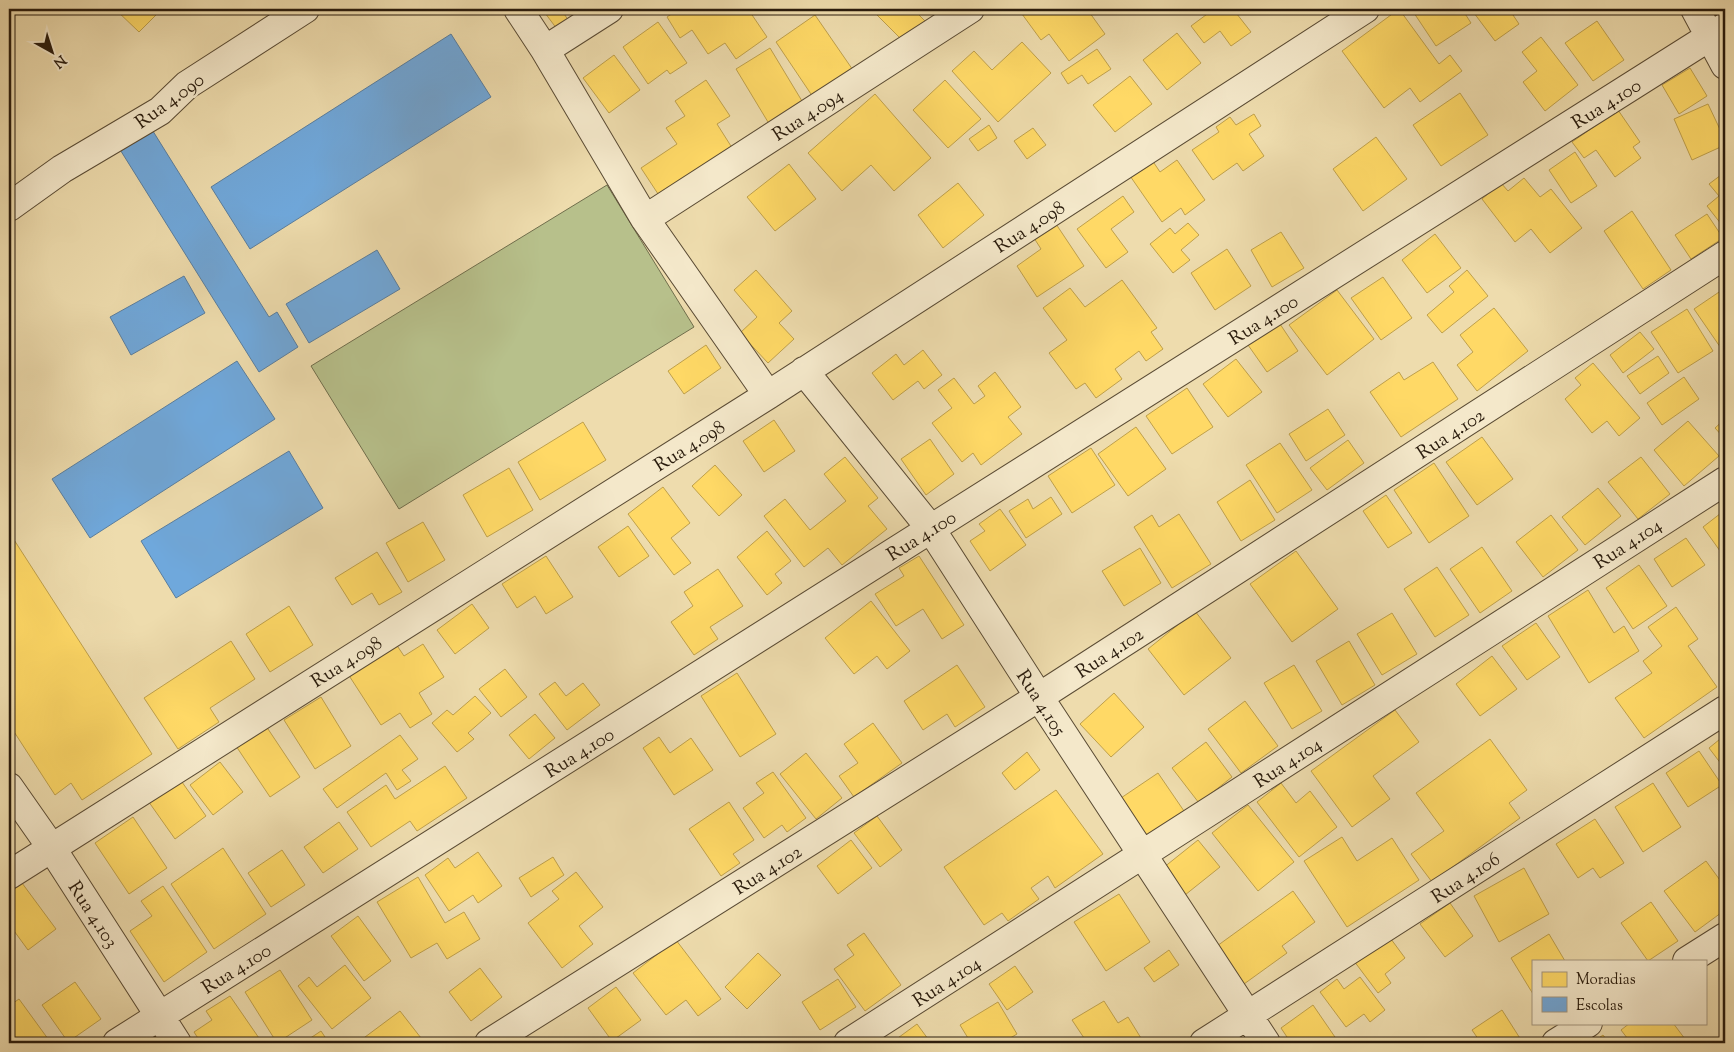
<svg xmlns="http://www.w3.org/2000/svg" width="1734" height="1052" viewBox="0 0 1734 1052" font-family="'Sorts Mill Goudy',serif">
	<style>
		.green { fill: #b7c08b; stroke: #706e4c }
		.homes { fill: #ffd966; stroke: #bfa04b }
		.schools { fill: #6fa8dc; stroke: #5a7e9e }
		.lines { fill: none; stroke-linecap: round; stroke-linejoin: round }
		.street-casing { stroke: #5a4b34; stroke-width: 30 }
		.street { stroke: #f4e8ca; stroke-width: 28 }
		.labels { text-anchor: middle; stroke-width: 5; stroke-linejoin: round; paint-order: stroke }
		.street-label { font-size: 19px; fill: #291b0c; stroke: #f4e8ca }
	</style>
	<rect width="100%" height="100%" fill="#eedcad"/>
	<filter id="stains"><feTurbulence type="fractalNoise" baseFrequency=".004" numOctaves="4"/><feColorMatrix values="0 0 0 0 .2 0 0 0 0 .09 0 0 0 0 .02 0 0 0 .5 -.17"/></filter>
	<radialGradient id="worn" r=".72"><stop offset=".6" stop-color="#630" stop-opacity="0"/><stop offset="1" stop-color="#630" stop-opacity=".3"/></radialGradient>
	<!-- green -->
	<path class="green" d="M607,185L694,327L399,509L311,366Z"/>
	<!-- homes -->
	<path class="homes" d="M115,9H162L139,32Z
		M542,9H567L563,12L568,20L557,29Z
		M679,9H748L767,37L736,59L725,43L708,54L692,30L680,38L667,17Z
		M879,9H913L925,21L904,42L875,13Z
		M1030,9H1087L1105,34L1069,61L1049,34L1041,40L1022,14Z
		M1214,9H1233L1251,32L1231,46L1220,31L1204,43L1191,26Z
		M1399,9L1439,64L1450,55L1462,71L1420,102L1410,88L1384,108L1342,51Z
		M1420,9H1462L1471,23L1436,46L1414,13Z
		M1471,9H1509L1519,24L1495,41Z
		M815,15L855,73L815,100L776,42Z
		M1597,21L1624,60L1593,81L1565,43Z
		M658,22L687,63L670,74L667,70L648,84L623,47Z
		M1177,33L1201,63L1167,90L1143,60Z
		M1541,37L1578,85L1545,111L1523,82L1537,71L1522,52Z
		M1022,42L1051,73L998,122L952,71L974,51L992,70Z
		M770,48L805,106L771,127L736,69Z
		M1097,49L1111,69L1088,84L1082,75L1068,84L1061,73Z
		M614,55L640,90L609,113L583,78Z
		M1690,68L1707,96L1679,114L1662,85Z
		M1130,76L1152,104L1115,132L1093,105Z
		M706,80L730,116L717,124L736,154L664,203L641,168L677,144L666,128L685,116L675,101Z
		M945,80L981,119L948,148L913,110Z
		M1460,93L1488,135L1441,166L1413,125Z
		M875,94L931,158L894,191L871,165L842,191L808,153Z
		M1708,104L1725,140V145L1692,160L1674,119Z
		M1618,110L1640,142L1633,147L1641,158L1615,177L1596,150L1584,158L1572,142Z
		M1254,114L1261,126L1249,134L1264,156L1243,171L1237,163L1213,180L1192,150L1219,132L1216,127L1230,117L1236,125Z
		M989,125L997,138L978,151L969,139Z
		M1033,128L1046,145L1027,159L1014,141Z
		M1376,137L1407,179L1363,211L1333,169Z
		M1575,152L1597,186L1571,203L1549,170Z
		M1150,157L1160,172L1177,160L1205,200L1185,215L1181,208L1162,222L1128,173Z
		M789,164L816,199L775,231L747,197Z
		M1725,172V229L1707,206L1719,196L1709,184Z
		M1524,178L1540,197L1551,189L1582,228L1550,253L1531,229L1515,242L1482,199L1501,183L1508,191Z
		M958,183L984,215L943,248L918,215Z
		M1123,196L1134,212L1111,229L1128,252L1106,268L1077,229Z
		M1632,211L1671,270L1643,289L1604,231Z
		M1707,214L1723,238L1691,259L1675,235Z
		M1188,223L1199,235L1181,250L1190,260L1173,273L1150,244L1170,228L1175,234Z
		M1056,224L1084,266L1037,297L1017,266L1041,249L1034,238Z
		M1281,232L1304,268L1272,287L1251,250Z
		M1435,234L1461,268L1427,293L1402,260Z
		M1227,249L1251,286L1215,310L1191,273Z
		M756,270L792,311L779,323L794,339L768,363L740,333L757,317L734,290Z
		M1467,270L1488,296L1442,333L1427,315L1454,292L1449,286Z
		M1383,277L1412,318L1381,340L1351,298Z
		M1122,280L1157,328L1151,332L1163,349L1146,361L1139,351L1115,369L1122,379L1096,398L1085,383L1076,389L1049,353L1067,340L1043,308L1070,288L1085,307Z
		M1725,288V354L1694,309Z
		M1337,290L1374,339L1327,375L1289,325Z
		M1494,308L1528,351L1477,391L1457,365L1473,352L1460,335Z
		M1687,309L1713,351L1678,373L1651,332Z
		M1280,324L1298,351L1267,372L1248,345Z
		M1640,332L1654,349L1623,373L1610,355Z
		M706,345L721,368L684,394L668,371Z
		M923,350L942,375L924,389L918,381L893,400L872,373L896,354L904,365Z
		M1658,356L1669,373L1640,394L1627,376Z
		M1236,359L1262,392L1228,417L1203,384Z
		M1433,362L1458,399L1401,437L1370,392L1399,372L1404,380Z
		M1593,363L1640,418L1619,436L1607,421L1592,433L1565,399L1581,385L1575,378Z
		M995,372L1021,407L1008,417L1022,434L981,465L973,453L962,462L932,423L952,408L938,390L954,378L974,404L985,396L978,386Z
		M1684,377L1699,399L1662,425L1647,403Z
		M1187,388L1213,427L1172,454L1146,416Z
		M1328,409L1345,435L1306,461L1289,434Z
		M1725,419V439L1715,428Z
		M774,420L795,451L764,472L743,441Z
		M1688,421L1719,456L1684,486L1654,450Z
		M583,422L606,460L540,500L518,462Z
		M1136,427L1166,469L1128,496L1098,454Z
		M1482,437L1513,479L1477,505L1446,462Z
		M930,439L954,474L926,495L901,459Z
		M1348,440L1364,463L1327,490L1310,468Z
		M1280,443L1312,490L1277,513L1246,465Z
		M1091,448L1115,485L1072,513L1048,476Z
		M845,457L878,498L868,506L887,529L842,565L828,548L804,567L764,516L785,499L810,530L846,501L824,474Z
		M1641,457L1670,494L1638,519L1608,482Z
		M1434,463L1469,516L1429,543L1394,490Z
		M715,465L742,495L719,516L692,486Z
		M509,468L533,510L487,537L463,495Z
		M1250,480L1275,520L1241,541L1217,502Z
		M663,487L690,523L671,538L691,563L674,575L628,514Z
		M1598,488L1621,516L1585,545L1562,517Z
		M1386,495L1412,533L1388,548L1363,511Z
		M1051,497L1062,514L1026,538L1009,511L1028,499L1033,509Z
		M1000,509L1026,545L990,571L970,541L985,531L979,524Z
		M1725,510V558L1703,527Z
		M1179,514L1211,564L1172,588L1134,527L1152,515L1159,527Z
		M1551,515L1578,550L1543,577L1516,542Z
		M423,522L445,560L408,582L386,543Z
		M628,526L649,556L619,577L598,547Z
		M767,531L791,561L775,574L782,583L767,595L737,557Z
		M9,532L152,754L82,800L71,783L55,795L9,724Z
		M1686,538L1705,565L1672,587L1654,559Z
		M1482,547L1512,591L1480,613L1450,569Z
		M1140,548L1161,583L1124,606L1102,571Z
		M1296,551L1338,609L1292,642L1250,584Z
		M377,552L402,592L379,605L372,593L352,605L335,578Z
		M546,556L573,597L546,614L535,596L517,608L502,584Z
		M919,556L964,625L942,639L923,609L896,626L875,594L904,576L899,568Z
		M1639,565L1667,606L1633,629L1606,588Z
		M1437,567L1469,615L1435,637L1404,589Z
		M718,569L743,606L710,627L718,639L694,655L671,622L693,606L684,592Z
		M1588,590L1614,633L1624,626L1639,651L1589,683L1548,616Z
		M871,601L910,651L887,669L877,656L854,674L825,638Z
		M472,604L489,628L455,654L437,630Z
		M289,606L313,645L270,672L246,634Z
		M1676,607L1698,639L1688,646L1717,687L1644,738L1615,698L1652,673L1643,661L1662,646L1648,627Z
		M1195,611L1231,658L1184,695L1148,649Z
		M1392,613L1417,654L1382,675L1357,634Z
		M1536,623L1560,657L1527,680L1502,646Z
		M231,641L255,679L210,708L219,722L178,749L144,698Z
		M1349,641L1375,685L1342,705L1316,661Z
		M396,644L404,656L423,644L444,677L419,693L432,714L410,728L400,713L381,725L348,674Z
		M1492,656L1517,689L1480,716L1456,684Z
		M957,665L985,707L955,727L947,714L923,730L904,701Z
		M1294,665L1322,711L1292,729L1264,683Z
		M505,669L527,697L501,717L479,689Z
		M737,673L776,734L740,757L701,696Z
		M555,682L566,696L583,683L600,705L567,730L539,694Z
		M1114,693L1144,727L1111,757L1080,724Z
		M475,696L491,713L468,733L474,739L457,752L432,723L447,710L453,715Z
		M321,697L351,746L315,769L284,720Z
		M1245,701L1278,746L1241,773L1208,729Z
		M1395,710L1419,742L1373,776L1390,799L1352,827L1311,771Z
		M535,714L555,738L529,759L509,735Z
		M873,723L902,763L854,797L839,776L858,763L844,744Z
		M266,726L300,777L270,797L236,746Z
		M400,735L418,759L402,770L411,781L397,790L386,773L337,808L323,789Z
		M1725,735V769L1709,748Z
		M659,737L670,753L691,738L713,770L674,795L643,748Z
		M1490,739L1527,790L1509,803L1520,818L1432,882L1411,854L1444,831L1416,793Z
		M1206,742L1232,777L1199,803L1172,768Z
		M1699,751L1722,785L1688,807L1666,773Z
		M1027,752L1040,770L1015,790L1002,773Z
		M806,753L842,798L816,819L780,774Z
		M220,762L243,792L213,815L190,785Z
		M445,766L467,798L417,831L410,821L371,847L347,812L386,785L395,799Z
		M773,772L806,818L787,832L782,825L764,838L743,808L764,793L756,783Z
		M1158,773L1184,811L1144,838L1118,800Z
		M177,775L206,816L175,839L146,798Z
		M1281,783L1296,803L1310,791L1337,827L1299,857L1257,802Z
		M1653,783L1681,827L1643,852L1615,807Z
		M1056,790L1103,854L1055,888L1048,876L1031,888L1039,899L1008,921L1002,913L984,925L944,867Z
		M729,802L754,840L733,854L740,863L721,876L689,829Z
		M1248,805L1294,862L1258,891L1212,833Z
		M877,816L902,850L880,867L854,833Z
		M133,817L167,868L129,894L95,843Z
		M1595,819L1624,863L1600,878L1593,868L1578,878L1556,844Z
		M339,822L358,849L323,873L304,847Z
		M1342,837L1357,861L1392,838L1419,880L1347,927L1304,861Z
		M851,840L872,868L838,894L817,866Z
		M1198,840L1220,867L1185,895L1163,868Z
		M223,848L266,914L214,949L171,884Z
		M282,850L305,885L271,907L248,873Z
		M478,852L502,886L478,903L473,895L449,911L425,875L448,858L455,868Z
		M553,857L564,875L531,897L519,878Z
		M1706,861L1725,887V910L1695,932L1664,891Z
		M1524,868L1549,914L1499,942L1474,896Z
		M576,872L603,907L579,926L593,944L562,968L528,923L559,899L552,891Z
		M418,877L445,923L464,912L480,939L447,959L437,943L411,958L377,902Z
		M22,883L56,929L28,950L9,924V893Z
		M163,886L207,952L164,982L130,931L152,916L141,901Z
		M1293,891L1315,922L1282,946L1287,953L1244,984L1217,946Z
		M1119,894L1150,942L1106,971L1074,922Z
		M1651,902L1678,941L1648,961L1621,923Z
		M1450,903L1473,936L1445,957L1420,924Z
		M358,916L391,961L364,981L331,936Z
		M864,933L901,985L865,1011L834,969L854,955L847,945Z
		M1549,934L1565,961H1533V994L1511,958Z
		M1388,935L1405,958L1385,974L1391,983L1378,993L1354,961Z
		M676,940L721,999L698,1016L686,1000L666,1015L633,973Z
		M1169,950L1179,965L1154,982L1144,968Z
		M758,953L781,975L747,1009L725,987Z
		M345,965L371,998L332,1029L298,986L309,977L317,987Z
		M1015,966L1033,992L1007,1010L989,984Z
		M480,968L502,997L471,1021L449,992Z
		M280,970L312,1020L277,1043L245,992Z
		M1360,977L1385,1010L1370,1022L1364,1014L1346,1027L1320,992L1337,979L1344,989Z
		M838,979L856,1007L820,1030L802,1002Z
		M75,982L101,1019L68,1042L42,1005Z
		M616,987L641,1020L612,1041L588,1008Z
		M230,996L261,1041L258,1043H201L194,1032L212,1020L206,1011Z
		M19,999L51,1043H9V1006Z
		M1104,1001L1118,1023L1128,1017L1144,1043H1075L1084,1038L1072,1020Z
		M998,1002L1017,1034L1002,1043H971L960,1025Z
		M1313,1005L1337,1040L1333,1043H1291L1281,1028Z
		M1502,1010L1523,1043H1481L1472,1030Z
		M400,1011L421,1038L415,1043H357Z
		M1630,1023H1673L1688,1043H1631L1621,1030Z
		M917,1024L931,1043H891Z
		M321,1031L329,1043H303Z
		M1603,1035L1609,1043H1592Z"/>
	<!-- schools -->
	<path class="schools" d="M451,34L491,97L250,249L211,187Z
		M151,128L269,317L277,312L298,347L259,372L119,148Z
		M377,250L400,289L309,343L286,304Z
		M184,276L205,313L131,355L110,317Z
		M237,361L275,419L90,538L52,479Z
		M289,451L323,508L176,598L141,541Z"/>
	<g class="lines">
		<!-- street casing -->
		<g class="street-casing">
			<path id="street" d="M518,9L545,50L645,219L768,395
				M1695,9L1725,65
				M545,50L609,9
				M9,207L62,169L160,111L187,85L305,9
				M645,219L970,9
				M804,371L931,529L1039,697L1266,1043
				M9,787L51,847L177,1043
				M9,875L768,395L1365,9
				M1687,961L1725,937
				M117,1043L1725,27
				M489,1043L1039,697L1725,255
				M848,1043L1725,481
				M1204,1043L1725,710
				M1556,1043L1588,1023"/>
		</g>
		<!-- street -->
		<use href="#street" class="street"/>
	</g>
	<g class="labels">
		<!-- street labels -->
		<g class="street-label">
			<text transform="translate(169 100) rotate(-36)" y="7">Rua 4.090</text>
			<text transform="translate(1606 103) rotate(-32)" y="7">Rua 4.100</text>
			<text transform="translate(807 114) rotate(-33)" y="7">Rua 4.094</text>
			<text transform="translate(1029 226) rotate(-33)" y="7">Rua 4.098</text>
			<text transform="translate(1263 319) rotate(-32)" y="7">Rua 4.100</text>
			<text transform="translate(1450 433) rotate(-33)" y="7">Rua 4.102</text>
			<text transform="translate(689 445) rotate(-32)" y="7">Rua 4.098</text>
			<text transform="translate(921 535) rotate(-32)" y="7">Rua 4.100</text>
			<text transform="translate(1627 543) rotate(-33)" y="7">Rua 4.104</text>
			<text transform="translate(1109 652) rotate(-33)" y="7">Rua 4.102</text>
			<text transform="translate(346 661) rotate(-32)" y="7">Rua 4.098</text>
			<text transform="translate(1042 702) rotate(57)" y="7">Rua 4.105</text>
			<text transform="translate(579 752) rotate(-32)" y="7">Rua 4.100</text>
			<text transform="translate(1287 762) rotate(-33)" y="7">Rua 4.104</text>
			<text transform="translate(767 869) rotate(-32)" y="7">Rua 4.102</text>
			<text transform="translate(1465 877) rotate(-33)" y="7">Rua 4.106</text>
			<text transform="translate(94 914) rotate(57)" y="7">Rua 4.103</text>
			<text transform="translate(236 968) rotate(-32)" y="7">Rua 4.100</text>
			<text transform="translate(946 981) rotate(-33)" y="7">Rua 4.104</text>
		</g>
	</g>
	<!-- margin -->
	<rect width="1734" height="1052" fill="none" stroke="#eedcad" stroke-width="30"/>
	<rect x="10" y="10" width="1714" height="1032" fill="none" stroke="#291b0c" stroke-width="2.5"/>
	<rect x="15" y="15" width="1704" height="1022" fill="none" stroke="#291b0c"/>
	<!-- legend -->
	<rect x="1532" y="960" width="175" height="65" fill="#f4e8ca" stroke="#a3967e"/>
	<rect x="1542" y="972" width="25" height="15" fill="#ffd966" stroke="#a3967e"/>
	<text x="1576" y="984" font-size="15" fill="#291b0c">Moradias</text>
	<rect x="1542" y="997" width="25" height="15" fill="#6fa8dc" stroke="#a3967e"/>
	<text x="1576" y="1010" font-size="15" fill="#291b0c">Escolas</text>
	<!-- north arrow -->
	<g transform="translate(52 52) rotate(141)" stroke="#f4e8ca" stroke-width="4" paint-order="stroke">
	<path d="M0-4L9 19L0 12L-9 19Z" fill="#291b0c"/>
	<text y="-8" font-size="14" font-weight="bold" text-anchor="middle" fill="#291b0c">N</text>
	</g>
	<rect width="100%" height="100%" filter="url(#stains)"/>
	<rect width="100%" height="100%" fill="url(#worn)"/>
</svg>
